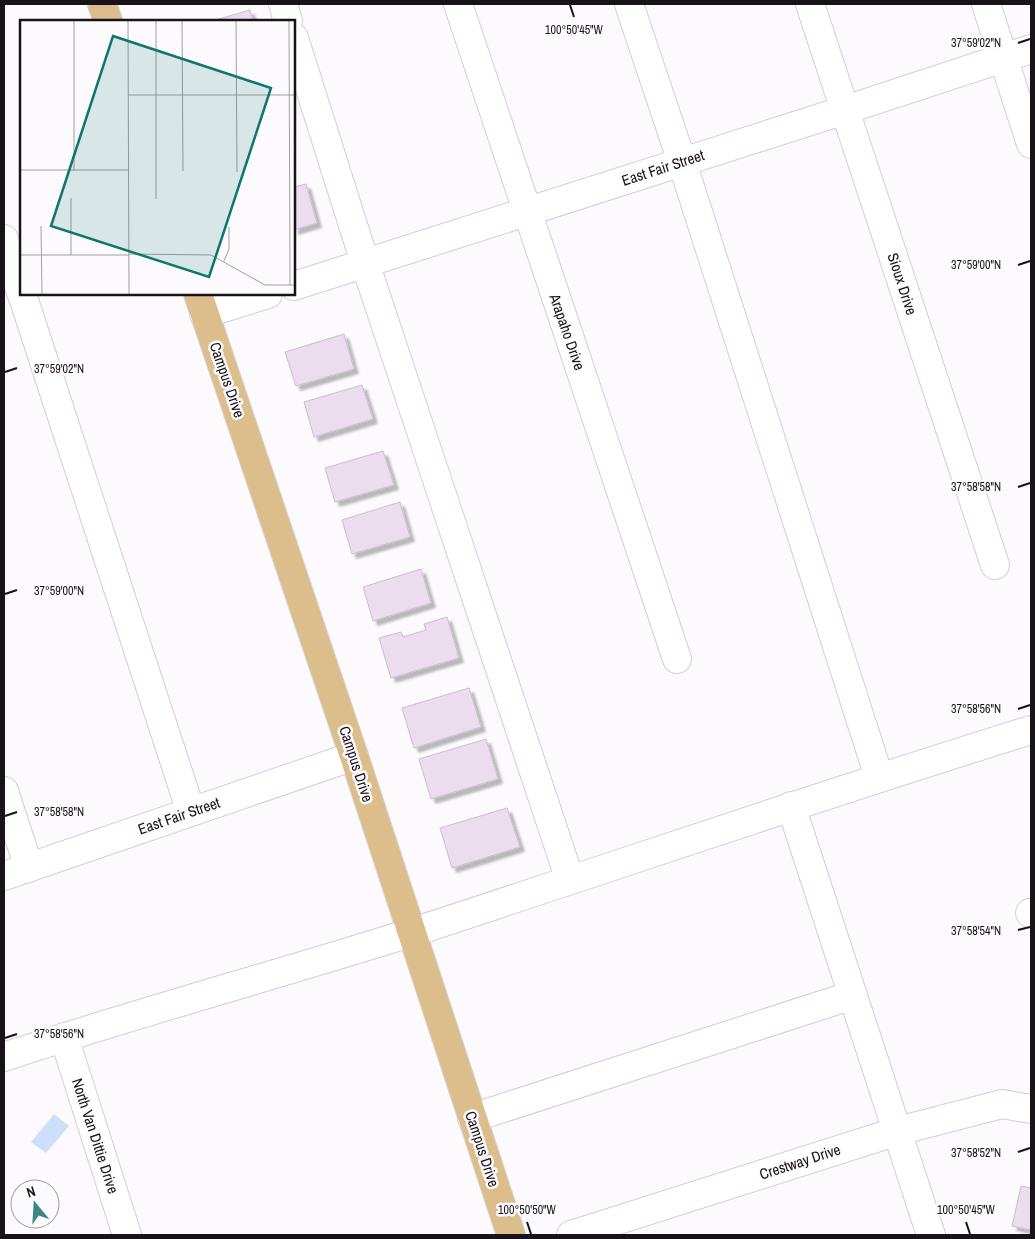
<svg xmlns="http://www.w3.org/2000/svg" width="1035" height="1239" viewBox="0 0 1035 1239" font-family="'Archivo Narrow',sans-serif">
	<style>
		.water { fill: #cedffc }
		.building { fill: #ebdded; stroke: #cabdcd; filter: url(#shadow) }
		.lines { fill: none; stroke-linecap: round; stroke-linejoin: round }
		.minor-casing { stroke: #d8cada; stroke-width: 30 }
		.major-casing { stroke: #d5d5d5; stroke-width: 30 }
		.minor { stroke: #fff; stroke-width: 28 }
		.major { stroke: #dcbe8c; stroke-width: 28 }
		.ticks { fill: none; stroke: #181318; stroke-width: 2 }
		.labels { text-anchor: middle; stroke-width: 5; stroke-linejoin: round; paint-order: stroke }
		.street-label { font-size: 15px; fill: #181318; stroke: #fcfafd }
		.inset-road { fill: none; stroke: #a19ea1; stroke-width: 1 }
		.view { fill: #0f766e; fill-opacity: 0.15; stroke: #0f766e; stroke-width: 2.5 }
		.inset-edge { fill: none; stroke: #181318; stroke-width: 2.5 }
		.ticks-label { font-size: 12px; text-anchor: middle; fill: #181318; stroke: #fcfafd; stroke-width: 5; stroke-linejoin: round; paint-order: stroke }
	</style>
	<defs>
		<filter id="shadow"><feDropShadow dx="4.5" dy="4.5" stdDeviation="1" flood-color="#0004"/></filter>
	</defs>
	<rect width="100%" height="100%" fill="#fcfafd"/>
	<!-- water -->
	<path class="water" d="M54,1114L69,1126L46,1153L31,1142Z"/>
	<!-- building -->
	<path class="building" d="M250,10L253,21H212Z
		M306,184L317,223L294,230V187Z
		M344,334L354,369L296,386L285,352Z
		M362,385L373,419L314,437L304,402Z
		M383,451L394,485L335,502L325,468Z
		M400,502L410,537L352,554L342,520Z
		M421,569L431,603L373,621L363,587Z
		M447,617L459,658L391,678L379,638L401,632L403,637L426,630L424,624Z
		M469,688L481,727L414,748L402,708Z
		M486,739L498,779L431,799L419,759Z
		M507,808L520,847L452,868L440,828Z
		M1021,1186L1031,1188V1230L1012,1226Z"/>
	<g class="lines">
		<!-- minor casing -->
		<g class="minor-casing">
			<path id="minor" d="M283,4L288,21
				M458,4L677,659
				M629,4L682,162L879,777
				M810,4L995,565
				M986,4L1031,144
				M294,38L365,263L570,880
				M4,239L21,293
				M294,286L845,110L1031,49
				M22,294L191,812
				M204,314L268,294
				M4,791L29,868
				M791,806L931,1235
				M4,876L354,756
				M1030,913H1031
				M64,1037L127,1235
				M4,1057C139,1012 277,975 413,932C619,865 824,794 1031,730
				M472,1118L853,995
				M571,1235L898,1131L1002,1104L1031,1109"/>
		</g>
		<!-- major casing -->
		<g class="major-casing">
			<path id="major" d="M102,4L108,21
				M198,294L354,756L511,1235"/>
		</g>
		<!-- minor -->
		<use href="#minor" class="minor"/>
		<!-- major -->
		<use href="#major" class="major"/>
	</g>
	<!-- ticks -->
	<path class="ticks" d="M570,5L574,17M1018,43L1030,39M1018,265L1030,261M5,372L17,368M1018,487L1030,483M5,594L17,590M1018,709L1030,705M5,816L17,812M1018,930L1030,927M5,1038L17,1034M1018,1152L1030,1148M527,1222L531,1234M966,1222L970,1234"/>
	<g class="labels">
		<!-- street labels -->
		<g class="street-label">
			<text transform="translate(663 168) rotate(-18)" y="5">East Fair Street</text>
			<text transform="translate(902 284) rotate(72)" y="5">Sioux Drive</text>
			<text transform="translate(567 332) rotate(71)" y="5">Arapaho Drive</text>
			<text transform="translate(227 380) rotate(71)" y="5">Campus Drive</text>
			<text transform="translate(356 764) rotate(72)" y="5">Campus Drive</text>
			<text transform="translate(179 816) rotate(-19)" y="5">East Fair Street</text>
			<text transform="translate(95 1136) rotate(72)" y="5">North Van Dittie Drive</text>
			<text transform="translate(482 1149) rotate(72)" y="5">Campus Drive</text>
			<text transform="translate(800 1162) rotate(-18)" y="5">Crestway Drive</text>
		</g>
	</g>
	<!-- overview -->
	<g transform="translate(20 20)">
		<rect width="275" height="275" fill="#fcfafd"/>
		<path class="inset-road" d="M54,0V151M108,0L109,275M136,0V179M162,0L163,151M216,0L217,152M269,0L270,265M108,75H275M0,150H109M21,206L22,275M109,234L191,235L245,265H275M0,235H109M51,235V178M204,241L209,229V207"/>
		<path class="view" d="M93,16L251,68L189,257L31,206Z"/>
		<rect width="275" height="275" class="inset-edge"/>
	</g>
	<g class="ticks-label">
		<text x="574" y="34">100°50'45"W</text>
		<text x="976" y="47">37°59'02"N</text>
		<text x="976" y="269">37°59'00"N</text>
		<text x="59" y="373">37°59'02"N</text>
		<text x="976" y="491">37°58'58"N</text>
		<text x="59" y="595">37°59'00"N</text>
		<text x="976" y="713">37°58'56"N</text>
		<text x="59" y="816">37°58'58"N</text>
		<text x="976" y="935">37°58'54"N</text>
		<text x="59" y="1038">37°58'56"N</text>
		<text x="976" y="1157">37°58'52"N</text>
		<text x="527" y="1214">100°50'50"W</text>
		<text x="966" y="1214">100°50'45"W</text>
	</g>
	<!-- border -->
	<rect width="1035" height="1239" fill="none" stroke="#181318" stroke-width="10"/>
	<!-- north arrow -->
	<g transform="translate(35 1204) rotate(342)"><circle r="24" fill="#fcfafd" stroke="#a19ea1"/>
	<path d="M0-4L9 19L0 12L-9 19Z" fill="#3d8686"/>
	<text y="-8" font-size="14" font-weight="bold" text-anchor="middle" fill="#181318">N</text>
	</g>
</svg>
